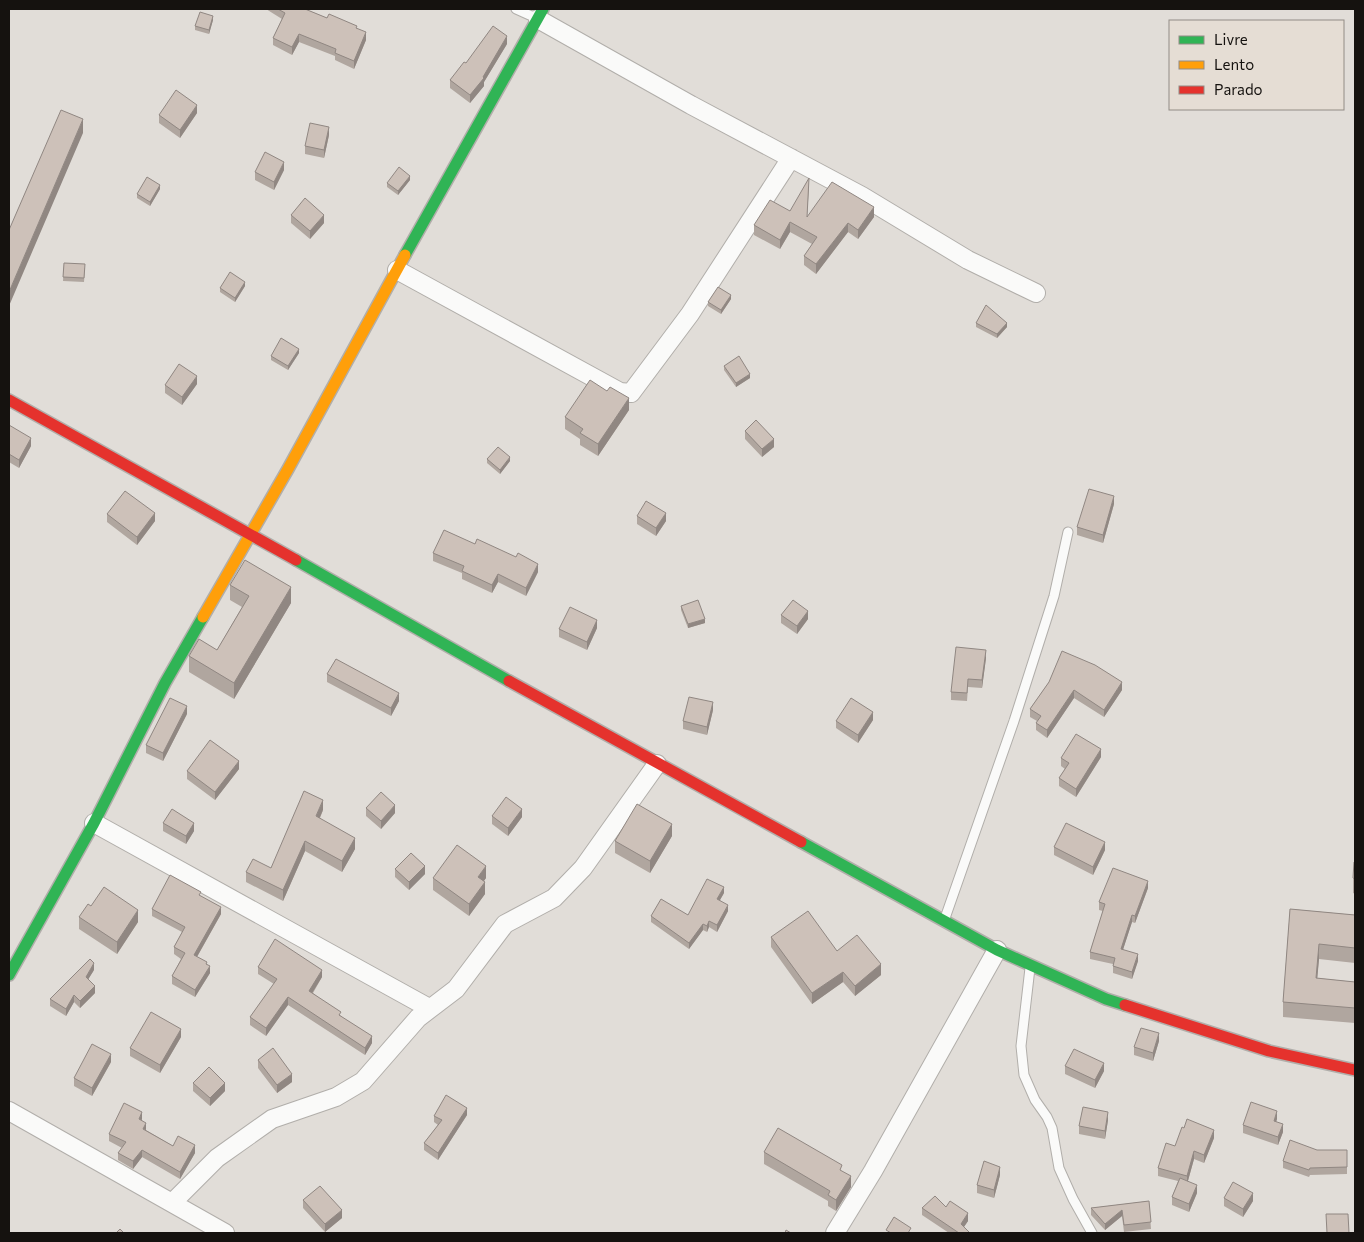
<svg xmlns="http://www.w3.org/2000/svg" width="1364" height="1242" viewBox="0 0 1364 1242" font-family="Commissioner,sans-serif">
	<style>
		.lines { fill: none; stroke-linecap: round; stroke-linejoin: round }
		.lane-casing { stroke: #b1aeaa; stroke-width: 11 }
		.street-casing { stroke: #b1aeaa; stroke-width: 20 }
		.fast-casing { stroke: #b1aeaa; stroke-width: 14 }
		.slow-casing { stroke: #b1aeaa; stroke-width: 14 }
		.jam-casing { stroke: #b1aeaa; stroke-width: 14 }
		.lane { stroke: #fafaf9; stroke-width: 9 }
		.street { stroke: #fafaf9; stroke-width: 18 }
		.fast { stroke: #30b455; stroke-width: 11 }
		.slow { stroke: #ff9f0a; stroke-width: 11 }
		.jam { stroke: #e5322d; stroke-width: 11 }
		.wall { fill: #b0a69f }
		.shaded-wall { fill: #908782 }
		.building { fill: #cdc1b9; stroke: #908782 }
	</style>
	<rect width="100%" height="100%" fill="#e1ddd8"/>
	<g class="lines">
		<!-- lane casing -->
		<g class="lane-casing">
			<path id="lane" d="M516,9L536,18
				M944,921L1014,721L1054,596L1068,532
				M1030,968L1021,1046L1024,1075L1035,1100L1047,1117L1052,1128L1059,1168L1073,1199L1092,1233"/>
		</g>
		<!-- street casing -->
		<g class="street-casing">
			<path id="street" d="M538,19L691,105L862,196L968,260L1036,293
				M397,270L620,392L631,393L690,314L791,158
				M94,823L429,1008
				M9,1111L225,1233
				M173,1202L217,1158L272,1119L336,1097L363,1081L418,1018L456,989L505,924L554,898L583,868L657,764
				M835,1233L873,1171L997,950"/>
		</g>
		<!-- fast casing -->
		<g class="fast-casing">
			<path id="fast" d="M405,255L543,9
				M296,560L509,681
				M801,842L997,950L1106,999L1125,1005
				M9,975L94,823L165,683L203,617"/>
		</g>
		<!-- slow casing -->
		<g class="slow-casing">
			<path id="slow" d="M203,617L288,469L405,255"/>
		</g>
		<!-- jam casing -->
		<g class="jam-casing">
			<path id="jam" d="M9,400L296,560
				M509,681L801,842
				M1125,1005L1269,1051L1355,1070"/>
		</g>
		<!-- lane -->
		<use href="#lane" class="lane"/>
		<!-- street -->
		<use href="#street" class="street"/>
		<!-- fast -->
		<use href="#fast" class="fast"/>
		<!-- slow -->
		<use href="#slow" class="slow"/>
		<!-- jam -->
		<use href="#jam" class="jam"/>
	</g>
	<!-- wall -->
	<path class="wall" d="M266,9H305L327,18L357,28L366,40L354,69L335,60V56L299,42L292,55L273,45V38L282,19Z
		M213,20L209,34L195,30V26Z
		M507,44L484,82V86L470,103L450,88V80L466,63Z
		M197,113L180,138L159,123V115Z
		M329,135L324,158L305,154V146Z
		M284,170L274,190L255,180V172Z
		M410,180L398,195L387,187V183Z
		M809,188L807,216L874,217L858,239L848,232L816,274L804,265V256L812,244L790,232L780,249L754,235V225L790,211Z
		M160,189L150,206L137,198V194Z
		M291,215L324,223L310,239L291,223Z
		M64,263L85,268L84,282L63,281Z
		M245,286L235,302L220,292V288Z
		M731,299L721,314L708,306V302Z
		M976,323L1007,327L997,338L976,327Z
		M299,353L288,370L271,360V356Z
		M724,366L750,378L736,387L724,370Z
		M197,384L182,405L165,393V385Z
		M629,410L598,456L580,445V439L565,429V417Z
		M9,425L31,446L19,468L9,462Z
		M745,431L774,447L762,457L745,439Z
		M487,459L510,461L500,474L487,463Z
		M1114,504L1103,543L1077,535V527Z
		M107,514L155,521L137,545L107,522Z
		M637,516L666,521L656,536L637,524Z
		M433,553L538,572L526,596L498,582L492,593L462,579V573L433,561Z
		M230,585L291,603L234,699L189,672V656L217,650L242,607L230,600Z
		M681,606L705,623L688,628L681,610Z
		M781,615L808,619L797,634L781,623Z
		M597,628L587,650L559,637V629Z
		M986,658L982,688L968,687L967,701L951,700V692Z
		M327,674L399,701L391,716L327,682Z
		M1049,682L1122,690L1104,717L1074,698L1047,738L1036,730V723L1037,721L1030,717V709Z
		M713,710L707,735L683,729V721Z
		M187,714L163,761L146,753V745Z
		M873,720L858,743L836,728V721Z
		M1101,757L1076,797L1059,786V778L1065,769L1061,766V758Z
		M239,769L215,800L187,779V771Z
		M366,808L395,813L381,829L366,816Z
		M323,810L320,818L355,849L342,872L305,851L283,901L246,882V872L271,868Z
		M492,816L522,817L508,836L492,824Z
		M163,823L194,831L186,844L163,831Z
		M672,836L650,873L615,853V841Z
		M1054,847L1105,850L1093,875L1054,855Z
		M1355,862V894L1353,893V878Z
		M395,869L425,874L409,890L395,877Z
		M433,878H486L484,881L485,894L469,916L433,890Z
		M1148,888L1135,923L1132,922L1123,949L1138,961L1132,979L1113,973V964L1090,959V952L1103,911L1099,910V902Z
		M724,893L720,900L728,911L717,932L709,927L707,932L703,930L689,949L651,922V916L688,915Z
		M201,896L221,914L197,957L207,964L210,973L195,997L172,984V976L181,959L174,954V947L182,932L152,916V909Z
		M91,906L138,922L117,954L79,929V917Z
		M1290,909L1355,915V963L1319,959L1317,978L1355,982V1023L1283,1017V1002Z
		M771,937L837,951L881,975L855,996L843,982L812,1004L771,947Z
		M258,967L322,977L313,993L341,1016L372,1043L365,1055L288,1005L266,1036L250,1025V1017L274,984L258,974Z
		M94,970L88,979L95,993L80,1008L74,1002L66,1016L50,1006V999Z
		M181,1037L160,1073L130,1056V1048Z
		M1159,1041L1153,1061L1134,1055V1047Z
		M258,1060L292,1082L277,1093L258,1068Z
		M111,1062L92,1096L74,1086V1078Z
		M1065,1066L1104,1071L1095,1088L1065,1074Z
		M193,1083L225,1091L210,1106L193,1091Z
		M467,1115L438,1160L424,1150V1143L438,1125L434,1122V1116Z
		M142,1119V1120L146,1130L173,1146L195,1153L180,1179L142,1157L133,1169L118,1160V1153L122,1148L109,1141V1134Z
		M1277,1119L1276,1121L1283,1132L1278,1145L1243,1133V1125Z
		M1108,1120L1105,1139L1079,1134V1126Z
		M1214,1138L1204,1163L1194,1159L1188,1181L1197,1193L1189,1212L1172,1205V1197L1178,1181L1158,1176V1168L1175,1146Z
		M1317,1150H1347V1174L1310,1175L1309,1177L1283,1168V1161Z
		M764,1152L842,1171L851,1187L836,1211L828,1206V1201L764,1164Z
		M1000,1175L994,1198L977,1193V1185Z
		M1224,1198L1253,1201L1243,1217L1224,1206Z
		M303,1200L342,1218L325,1232L303,1208Z
		M1149,1201L1151,1229L1124,1232L1122,1216L1105,1230L1091,1215V1208Z
		M946,1207L968,1221L964,1227L969,1233H949L922,1215V1208Z"/>
	<!-- shaded-wall -->
	<path class="shaded-wall" d="M213,16V20L209,34V30Z
		M366,32V40L354,69V61Z
		M299,34V42L292,55V47Z
		M507,36V44L484,82V86L470,103V95L483,77Z
		M197,105V113L180,138V130Z
		M83,119V133L9,306V292Z
		M329,127V135L324,158V150Z
		M284,162V170L274,190V182Z
		M410,176V180L398,195V191Z
		M160,185V189L150,206V202Z
		M874,207V217L858,239V230Z
		M324,215V223L310,239V231Z
		M790,222V232L780,249V240Z
		M848,223V232L816,274V264Z
		M245,282V286L235,302V298Z
		M731,295V299L721,314V310Z
		M1007,323V327L997,338V334Z
		M299,349V353L288,370V366Z
		M750,374V378L736,387V383Z
		M197,376V384L182,405V397Z
		M629,398V410L598,456V444Z
		M31,438V446L19,468V460Z
		M774,439V447L762,457V449Z
		M510,457V461L500,474V470Z
		M1114,496V504L1103,543V535Z
		M155,513V521L137,545V537Z
		M666,513V521L656,536V528Z
		M538,564V572L526,596V588Z
		M498,574V582L492,593V585Z
		M291,587V603L234,699V683Z
		M808,611V619L797,634V626Z
		M705,619V623L688,628V624Z
		M597,620V628L587,650V642Z
		M986,650V658L982,688V680Z
		M1122,682V690L1104,717V710Z
		M1074,690V698L1047,738V730Z
		M399,693V701L391,716V708Z
		M713,702V710L707,735V727Z
		M187,706V714L163,761V753Z
		M873,712V720L858,743V735Z
		M1101,749V757L1076,797V789Z
		M239,761V769L215,800V792Z
		M323,800V810L316,826V816Z
		M395,805V813L381,829V821Z
		M522,809V817L508,836V828Z
		M194,823V831L186,844V836Z
		M672,824V836L650,873V861Z
		M355,838V849L342,872V861Z
		M305,841V851L283,901V890Z
		M1105,842V850L1093,875V867Z
		M425,866V874L409,890V882Z
		M486,866V878L478,889V877Z
		M1148,881V888L1135,923V916Z
		M485,882V894L469,916V904Z
		M724,887V893L717,905V899Z
		M728,905V911L717,932V925Z
		M221,907V914L194,962V955Z
		M138,910V922L117,954V942Z
		M1132,915V922L1121,956V949Z
		M709,921V927L707,932V926Z
		M703,924V930L689,949V943Z
		M1319,944V959L1316,993V978Z
		M1138,954V961L1132,979V972Z
		M94,963V970L86,983V977Z
		M881,964V975L855,996V986Z
		M210,966V973L195,997V990Z
		M322,970V977L309,998V991Z
		M843,972V982L812,1004V993Z
		M95,986V993L80,1008V1001Z
		M74,995V1002L66,1016V1009Z
		M288,997V1005L266,1036V1028Z
		M181,1029V1037L160,1073V1065Z
		M1159,1033V1041L1153,1061V1053Z
		M372,1036V1043L365,1055V1048Z
		M111,1054V1062L92,1096V1088Z
		M1104,1063V1071L1095,1088V1080Z
		M292,1074V1082L277,1093V1085Z
		M225,1083V1091L210,1106V1098Z
		M467,1108V1115L438,1160V1153Z
		M1277,1111V1119L1274,1129V1121Z
		M142,1112V1119L139,1126V1119Z
		M1108,1112V1120L1105,1139V1131Z
		M146,1123V1130L143,1129Z
		M1283,1124V1132L1278,1145V1137Z
		M1214,1130V1138L1204,1163V1155Z
		M195,1145V1153L180,1179V1172Z
		M142,1150V1157L133,1169V1161Z
		M1194,1151V1159L1187,1184V1176Z
		M1000,1167V1175L994,1198V1190Z
		M851,1176V1187L836,1211V1200Z
		M1197,1185V1193L1189,1212V1204Z
		M1253,1193V1201L1243,1217V1209Z
		M342,1210V1218L325,1232V1224Z
		M1122,1210V1216L1105,1230V1224Z
		M968,1213V1221L961,1231V1224Z"/>
	<!-- building -->
	<path class="building" d="M278,9H305L327,18L329,14L357,26L356,28L366,32L354,61L335,53L336,49L299,34L292,47L273,38L285,13Z
		M200,12L213,16L209,30L195,26Z
		M493,26L507,36L483,77L484,78L470,95L450,80L464,62L466,63Z
		M176,90L197,105L180,130L159,115Z
		M61,110L83,119L9,292V230Z
		M310,123L329,127L324,150L305,146Z
		M265,152L284,162L274,182L255,172Z
		M399,167L410,176L398,191L387,183Z
		M147,177L160,185L150,202L137,194Z
		M809,178L807,217L832,182L874,207L858,230L848,223L816,264L804,256L817,237L790,222L780,240L754,225L770,200L790,211Z
		M305,198L324,215L310,231L291,215Z
		M64,263L85,264L84,278L63,277Z
		M230,272L245,282L235,298L220,288Z
		M718,287L731,295L721,310L708,302Z
		M986,305L1007,323L997,334L976,323Z
		M281,338L299,349L288,366L271,356Z
		M739,356L750,374L736,383L724,366Z
		M179,364L197,376L182,397L165,385Z
		M590,380L607,391L610,387L629,398L598,444L580,433L583,429L565,417Z
		M756,420L774,439L762,449L745,431Z
		M9,425L31,438L19,460L9,454Z
		M498,447L510,457L500,470L487,459Z
		M1089,489L1114,496L1103,535L1077,527Z
		M125,491L155,513L137,537L107,514Z
		M646,501L666,513L656,528L637,516Z
		M444,530L475,544L477,539L516,557L518,553L538,564L526,588L498,574L492,585L462,571L464,566L433,553Z
		M245,560L291,587L234,683L189,656L199,639L217,650L249,596L230,585Z
		M698,600L705,619L688,624L681,606Z
		M793,600L808,611L797,626L781,615Z
		M570,607L597,620L587,642L559,629Z
		M956,647L986,650L982,680L968,679L967,693L951,692Z
		M1062,651L1095,665L1122,682L1104,710L1074,690L1047,730L1036,723L1041,716L1030,709L1049,682Z
		M336,659L399,693L391,708L327,674Z
		M689,697L713,702L707,727L683,721Z
		M170,698L187,706L163,753L146,745Z
		M851,698L873,712L858,735L836,721Z
		M1076,734L1101,749L1076,789L1059,778L1069,763L1061,758Z
		M210,740L239,761L215,792L187,771Z
		M304,791L323,800L316,816L355,838L342,861L305,841L283,890L246,872L253,859L271,868Z
		M381,792L395,805L381,821L366,808Z
		M506,797L522,809L508,828L492,816Z
		M637,804L672,824L650,861L615,841Z
		M172,809L194,823L186,836L163,823Z
		M1066,823L1105,842L1093,867L1054,847Z
		M457,845L486,866L478,877L485,882L469,904L433,878Z
		M411,853L425,866L409,882L395,869Z
		M1354,862H1355V879L1353,878Z
		M1113,868L1148,881L1135,916L1132,915L1121,949L1138,954L1132,972L1113,966L1115,958L1090,952L1105,904L1099,902Z
		M170,875L201,892L199,895L221,907L194,955L207,962L206,964L210,966L195,990L172,976L185,953L174,947L185,927L152,909Z
		M707,879L724,887L717,899L728,905L717,925L709,921L707,926L703,924L689,943L651,916L661,899L688,915Z
		M104,887L138,910L117,942L79,917L88,904L91,906Z
		M1290,909L1355,915V948L1319,944L1316,978L1355,982V1008L1283,1002Z
		M808,911L837,951L857,935L881,964L855,986L843,972L812,993L771,937Z
		M275,939L322,970L309,991L341,1012L339,1015L372,1036L365,1048L288,997L266,1028L250,1017L277,979L258,967Z
		M90,959L94,963L86,977L95,986L80,1001L74,995L66,1009L50,999Z
		M151,1012L181,1029L160,1065L130,1048Z
		M1141,1028L1159,1033L1153,1053L1134,1047Z
		M92,1044L111,1054L92,1088L74,1078Z
		M273,1048L292,1074L277,1085L258,1060Z
		M1074,1049L1104,1063L1095,1080L1065,1066Z
		M209,1067L225,1083L210,1098L193,1083Z
		M446,1095L467,1108L438,1153L424,1143L442,1120L434,1116Z
		M1251,1102L1277,1111L1274,1121L1283,1124L1278,1137L1243,1125Z
		M124,1103L142,1112L139,1119L146,1123L143,1129L173,1146L178,1136L195,1145L180,1172L142,1150L133,1161L118,1153L126,1142L109,1134Z
		M1083,1107L1108,1112L1105,1131L1079,1126Z
		M1187,1119L1214,1130L1204,1155L1194,1151L1187,1176L1158,1168L1166,1143L1175,1146L1182,1127L1184,1128Z
		M778,1128L842,1165L840,1170L851,1176L836,1200L828,1195L830,1191L764,1152Z
		M1290,1140L1317,1150H1347V1167L1310,1168L1309,1170L1283,1161Z
		M984,1161L1000,1167L994,1190L977,1185Z
		M1180,1178L1197,1185L1189,1204L1172,1197Z
		M1233,1182L1253,1193L1243,1209L1224,1198Z
		M320,1186L342,1210L325,1224L303,1200Z
		M935,1196L946,1207L950,1201L968,1213L961,1224L969,1232L968,1233H959L922,1208Z
		M1149,1201L1151,1222L1124,1225L1122,1210L1105,1224L1091,1208Z
		M1326,1214H1348L1349,1233H1327Z
		M894,1217L911,1228L908,1233H891L886,1230Z
		M120,1229L124,1233H116Z
		M786,1230L791,1233H785Z"/>
	<!-- border -->
	<rect width="1364" height="1242" fill="none" stroke="#15120f" stroke-width="20"/>
	<!-- legend -->
	<rect x="1169" y="20" width="175" height="90" fill="#e5ddd4" stroke="#928c85"/>
	<rect x="1179" y="36" width="25" height="8" fill="#30b455" stroke="#928c85"/>
	<text x="1214" y="45" font-size="15" fill="#15120f">Livre</text>
	<rect x="1179" y="61" width="25" height="8" fill="#ff9f0a" stroke="#928c85"/>
	<text x="1214" y="70" font-size="15" fill="#15120f">Lento</text>
	<rect x="1179" y="86" width="25" height="8" fill="#e5322d" stroke="#928c85"/>
	<text x="1214" y="95" font-size="15" fill="#15120f">Parado</text>
</svg>
